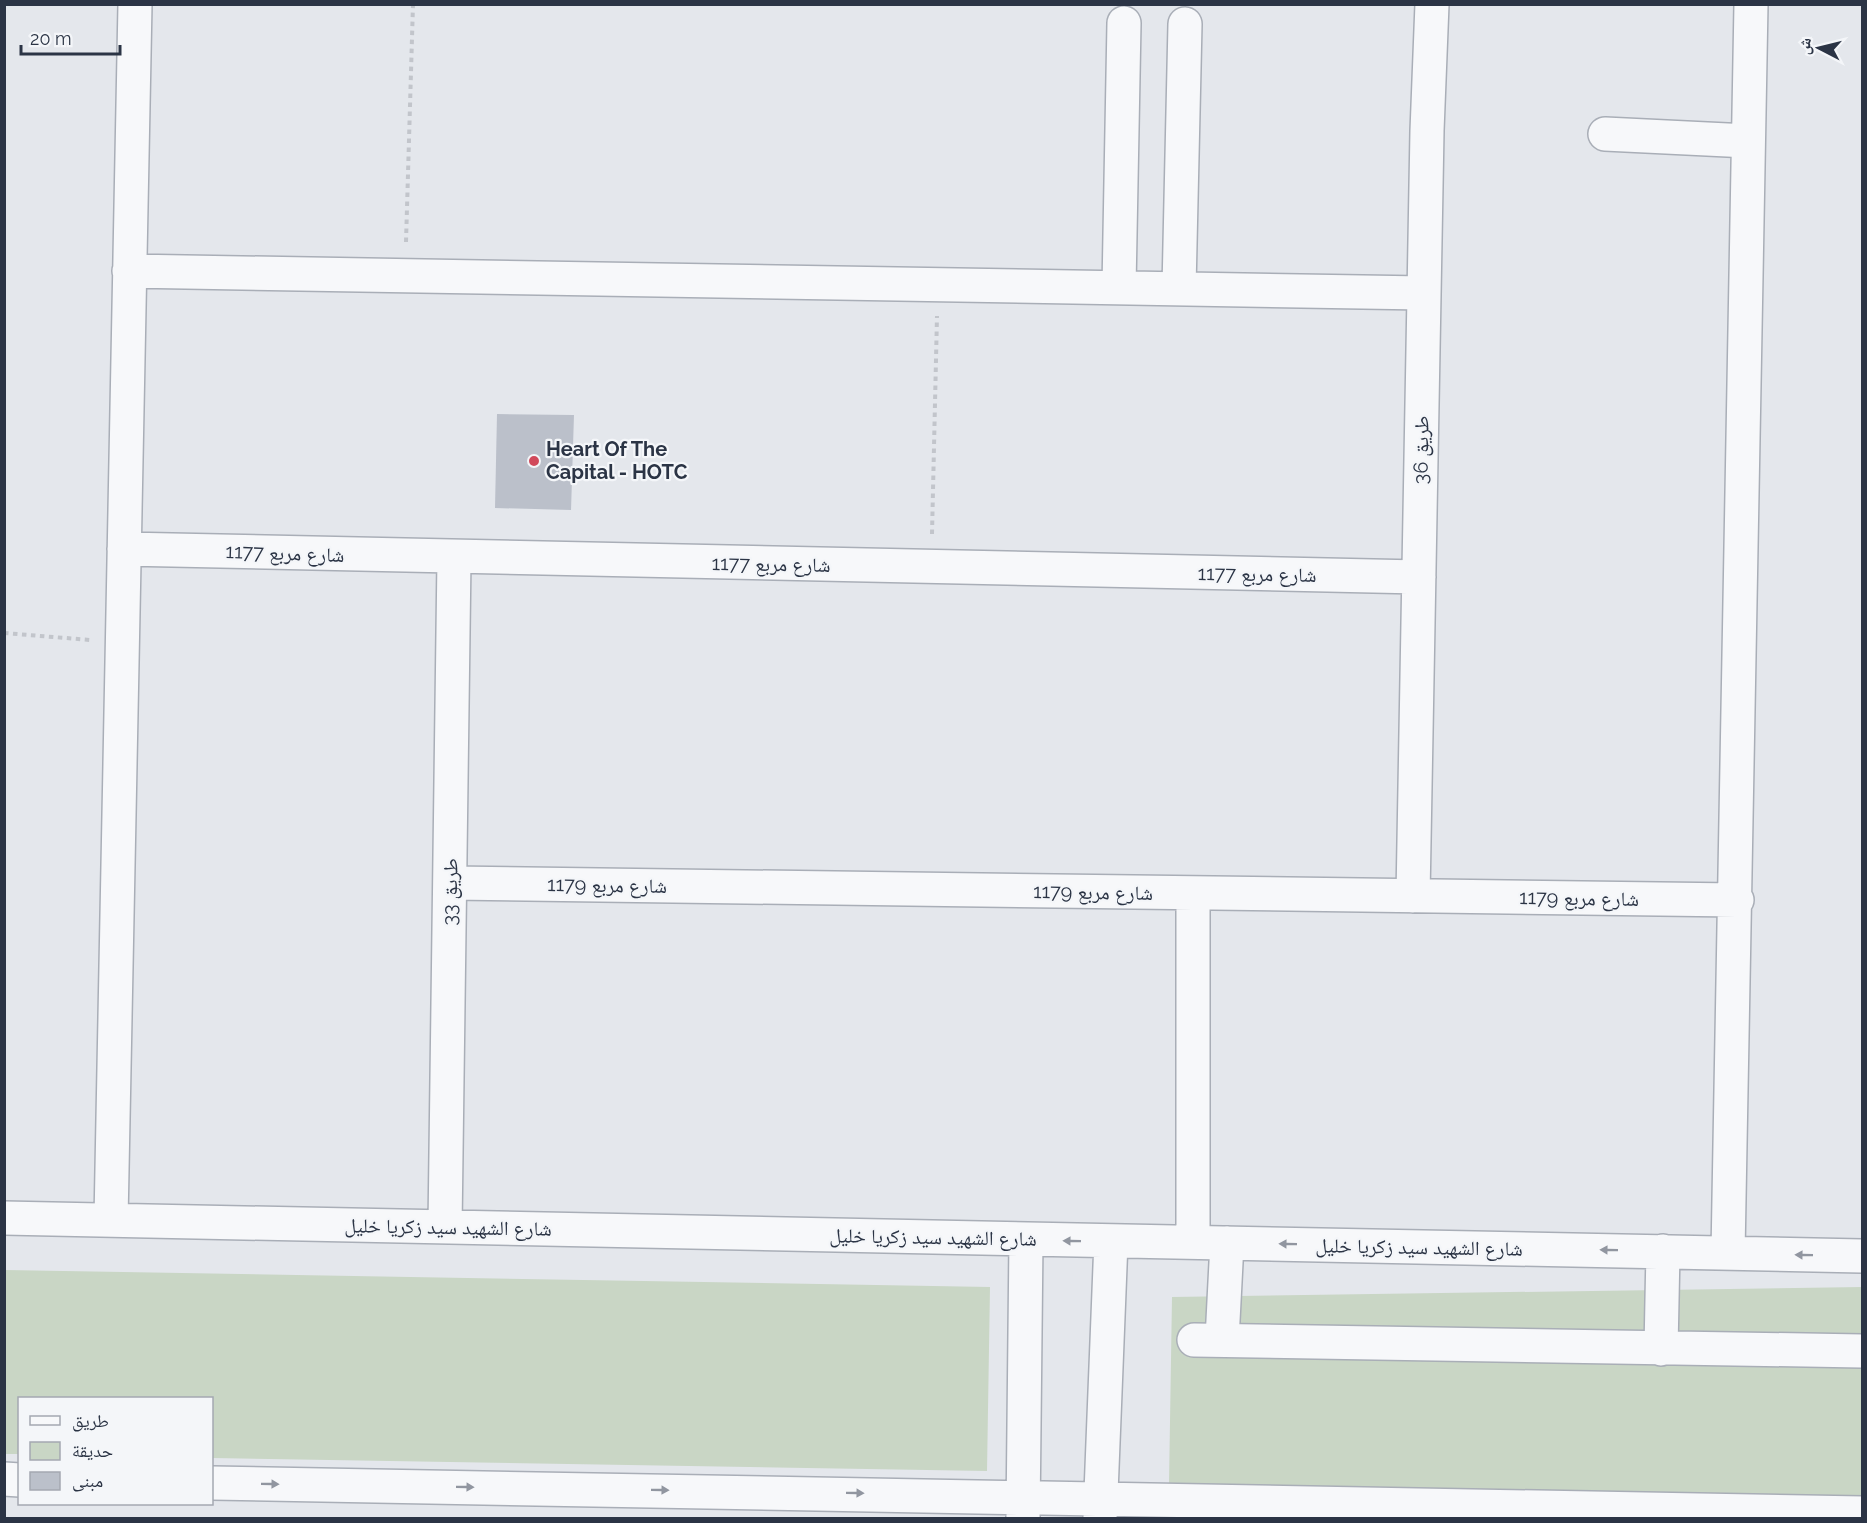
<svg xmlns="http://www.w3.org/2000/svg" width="1867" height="1523" viewBox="0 0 1867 1523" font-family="Raleway,'Noto Naskh Arabic',sans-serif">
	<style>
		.green { fill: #c9d6c5 }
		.building { fill: #bbc0ca }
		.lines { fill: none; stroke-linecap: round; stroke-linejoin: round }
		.minor-casing { stroke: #a9aeb7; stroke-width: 36 }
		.path { stroke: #c2c5cb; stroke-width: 4; stroke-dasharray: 4.5 4.5; stroke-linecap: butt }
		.minor { stroke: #f7f8fa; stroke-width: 33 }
		.oneway { fill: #9196a0 }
		.poi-dot { fill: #d1495b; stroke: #f4f6f9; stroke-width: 2 }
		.labels { text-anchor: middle; stroke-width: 4.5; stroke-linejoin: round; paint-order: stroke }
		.poi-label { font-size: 20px; font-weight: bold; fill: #2b3445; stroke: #f4f6f9; text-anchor: start }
		.street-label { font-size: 20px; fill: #2b3445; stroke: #f4f6f9 }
	</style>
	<rect width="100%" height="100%" fill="#e4e7ec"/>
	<!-- green -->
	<path class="green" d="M5,1270L990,1287L987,1471L212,1458V1398H20L19,1454H5Z
		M1862,1287V1513L1169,1484L1172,1297Z"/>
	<!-- building -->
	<path class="building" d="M497,414L574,415L571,510L495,508Z"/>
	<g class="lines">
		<!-- minor casing -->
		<g class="minor-casing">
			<path id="minor" d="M1605,134L1748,141
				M129,271L1424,293
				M1119,287L1124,23
				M1179,288L1185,24
				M124,549L1419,577
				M450,883L1737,900
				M1413,896L1427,131L1432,4
				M4,1218L1862,1256
				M111,1220L135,4
				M445,1227L454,558
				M1193,1242V893
				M1728,1253L1751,4
				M1194,1340L1862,1351
				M1222,1340L1227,1243
				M1661,1349L1663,1251
				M4,1479L20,1480
				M212,1483L1862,1513
				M1023,1517L1026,1240
				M1100,1518L1111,1241"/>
		</g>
		<!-- path -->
		<path class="path" d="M406,242L413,4
			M932,534L937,316
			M4,633L90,640"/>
		<!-- minor -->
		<use href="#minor" class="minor"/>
	</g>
	<!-- one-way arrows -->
	<defs><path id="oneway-solid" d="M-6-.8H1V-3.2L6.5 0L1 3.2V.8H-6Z" transform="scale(1.5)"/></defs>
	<g class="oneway">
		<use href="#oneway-solid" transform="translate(1072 1241) rotate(-179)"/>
		<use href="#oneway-solid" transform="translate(1288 1244) rotate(-179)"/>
		<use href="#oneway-solid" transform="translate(1609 1250) rotate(-179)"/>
		<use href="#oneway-solid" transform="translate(1804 1255) rotate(-179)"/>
		<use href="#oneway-solid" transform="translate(270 1484) rotate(1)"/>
		<use href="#oneway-solid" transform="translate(465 1487) rotate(1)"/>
		<use href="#oneway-solid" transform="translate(660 1490) rotate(1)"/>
		<use href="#oneway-solid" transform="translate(855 1493) rotate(1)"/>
	</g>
	<!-- markers -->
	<circle class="poi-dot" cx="534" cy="461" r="6"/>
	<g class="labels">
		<!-- poi labels -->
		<g class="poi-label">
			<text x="546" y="456">Heart Of The<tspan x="546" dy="23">Capital - HOTC</tspan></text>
		</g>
		<!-- street labels -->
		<g class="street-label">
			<text transform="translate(1421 450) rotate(-89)" y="7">طريق 36</text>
			<text transform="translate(285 553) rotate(2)" y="7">شارع مربع 1177</text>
			<text transform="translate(771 564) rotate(1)" y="7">شارع مربع 1177</text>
			<text transform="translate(1257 574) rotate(1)" y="7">شارع مربع 1177</text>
			<text transform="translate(607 885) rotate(1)" y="7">شارع مربع 1179</text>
			<text transform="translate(450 892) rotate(-89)" y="7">طريق 33</text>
			<text transform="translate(1093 892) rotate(1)" y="7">شارع مربع 1179</text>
			<text transform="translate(1579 898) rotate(1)" y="7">شارع مربع 1179</text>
			<text transform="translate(448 1227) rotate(1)" y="7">شارع الشهيد سيد زكريا خليل</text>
			<text transform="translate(933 1237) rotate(1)" y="7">شارع الشهيد سيد زكريا خليل</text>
			<text transform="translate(1419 1247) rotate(1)" y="7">شارع الشهيد سيد زكريا خليل</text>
		</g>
	</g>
	<!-- border -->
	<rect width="1867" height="1523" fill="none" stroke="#2b3445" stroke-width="12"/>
	<!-- legend -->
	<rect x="18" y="1397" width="195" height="108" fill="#f4f6f9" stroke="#a4a8b1" stroke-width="1.5"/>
	<rect x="30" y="1416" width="30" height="9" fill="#f7f8fa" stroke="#a4a8b1" stroke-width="1.5"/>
	<text x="72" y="1427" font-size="18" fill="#2b3445">طريق</text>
	<rect x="30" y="1442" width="30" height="18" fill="#c9d6c5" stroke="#a4a8b1" stroke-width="1.5"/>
	<text x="72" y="1457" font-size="18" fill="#2b3445">حديقة</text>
	<rect x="30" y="1472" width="30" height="18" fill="#bbc0ca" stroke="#a4a8b1" stroke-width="1.5"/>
	<text x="72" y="1487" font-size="18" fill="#2b3445">مبنى</text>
	<!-- north arrow -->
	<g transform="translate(1819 48) rotate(277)" stroke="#f4f6f9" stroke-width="4.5" paint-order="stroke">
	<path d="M0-4.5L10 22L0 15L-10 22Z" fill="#2b3445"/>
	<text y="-9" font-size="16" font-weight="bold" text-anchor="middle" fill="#2b3445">ش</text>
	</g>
	<!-- scale -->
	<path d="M21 45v9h99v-9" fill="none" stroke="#2b3445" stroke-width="3"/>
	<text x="30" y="45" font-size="18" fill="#2b3445" stroke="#f4f6f9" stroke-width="4.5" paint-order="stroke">20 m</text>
</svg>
